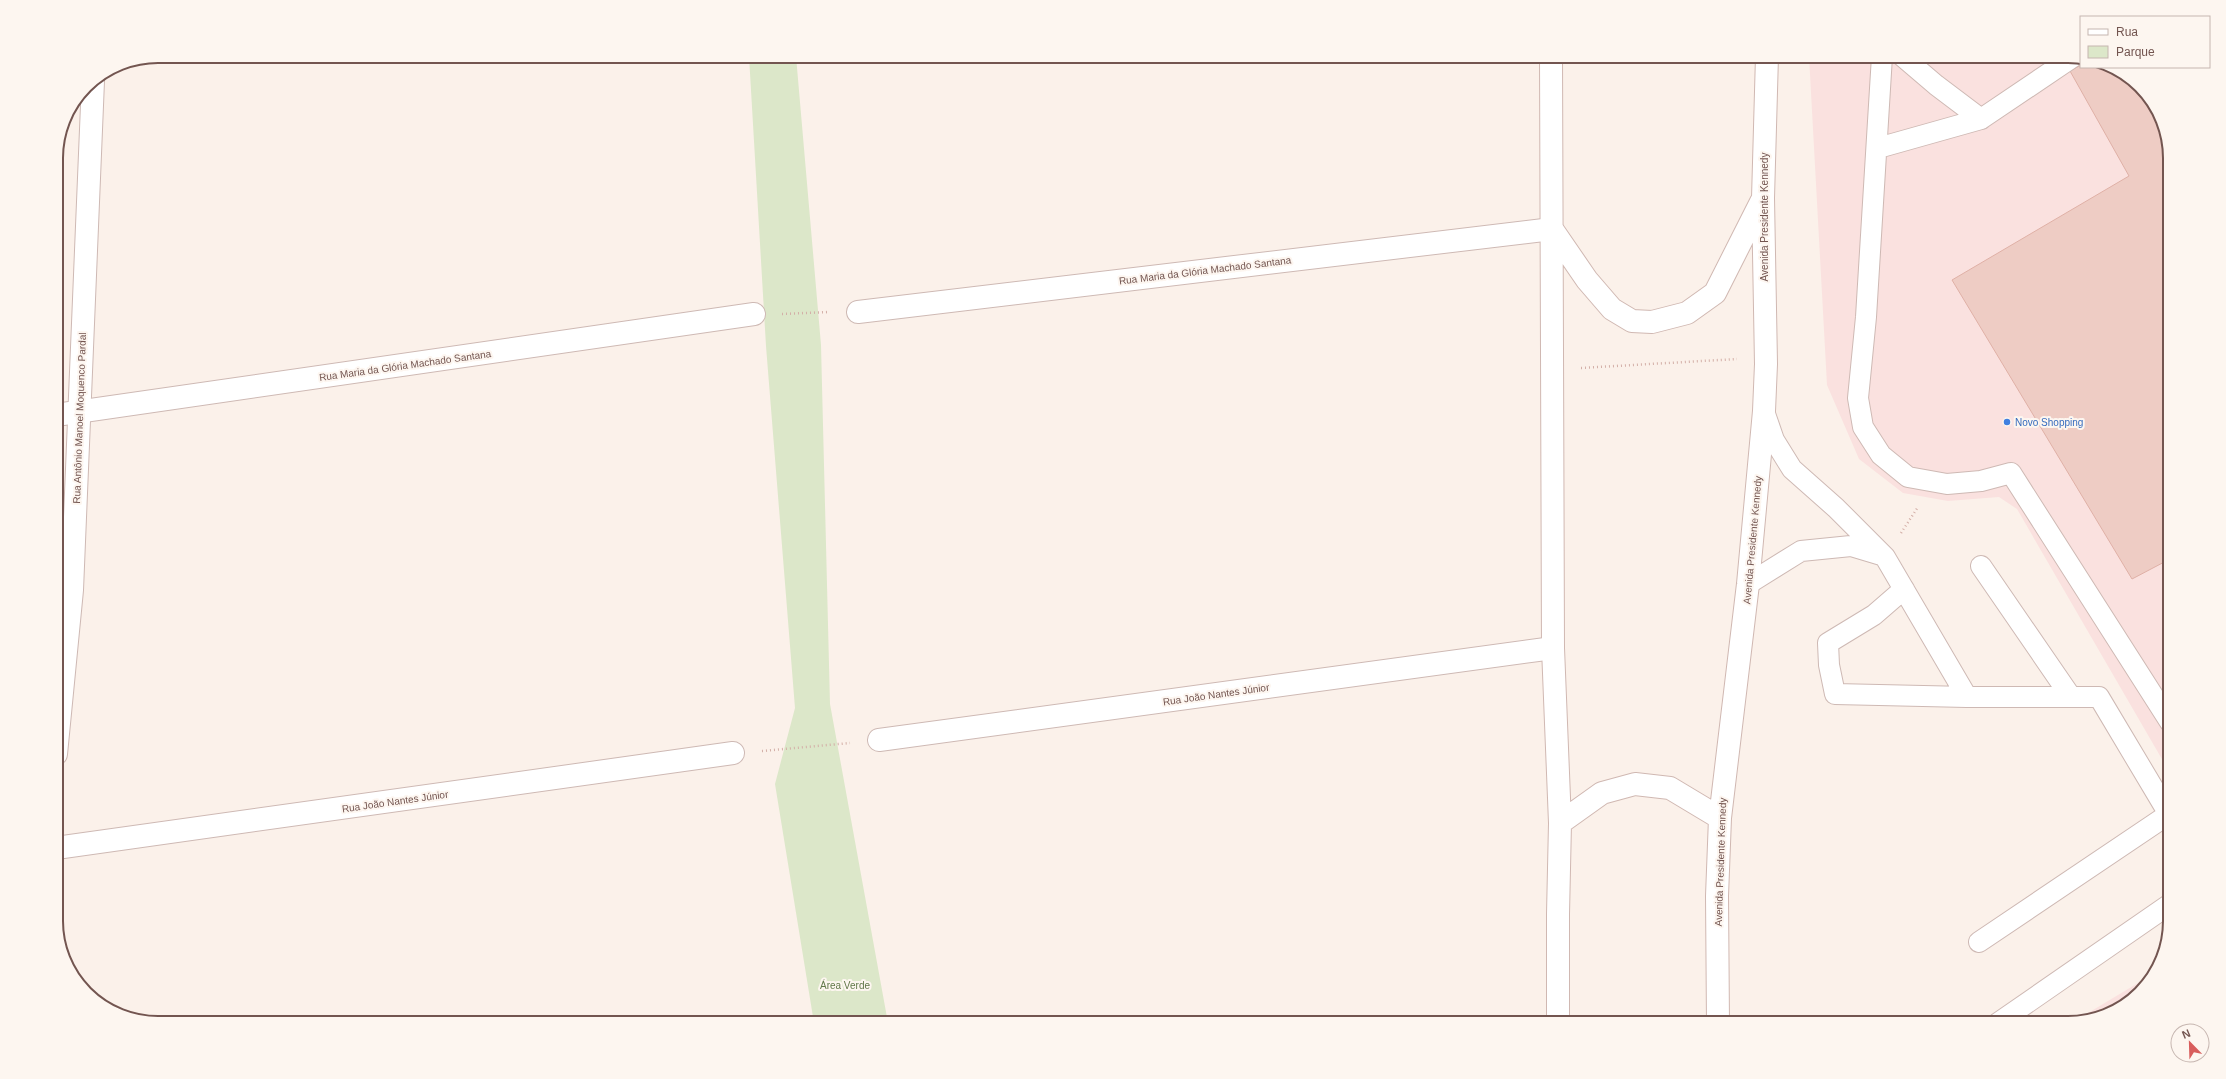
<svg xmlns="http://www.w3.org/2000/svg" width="2226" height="1079" viewBox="0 0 2226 1079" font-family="Helvetica,sans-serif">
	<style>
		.commercial { fill: #fae1df }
		.green { fill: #dce7c9 }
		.water { fill: #c0e3e0; stroke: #a7d4d1 }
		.building { fill: #eeccc4; stroke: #dfb0a6 }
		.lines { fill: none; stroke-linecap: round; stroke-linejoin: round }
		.service-casing { stroke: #ceb9b4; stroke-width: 22 }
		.minor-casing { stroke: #ceb9b4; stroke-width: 24 }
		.tertiary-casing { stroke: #ceb9b4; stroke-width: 24 }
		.secondary-casing { stroke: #d0b8b2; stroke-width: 24 }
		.path { stroke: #d3afa7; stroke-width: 2.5; stroke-dasharray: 1 3; stroke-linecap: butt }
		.service { stroke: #fff; stroke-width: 20 }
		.minor { stroke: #fff; stroke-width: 22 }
		.tertiary { stroke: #fff; stroke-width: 22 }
		.secondary { stroke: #fff; stroke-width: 22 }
		.shop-dot { fill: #3f7fe0; stroke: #fdf6f0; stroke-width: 1.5 }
		.labels { text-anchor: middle; stroke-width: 4; stroke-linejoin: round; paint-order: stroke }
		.street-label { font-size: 10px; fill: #735550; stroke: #fdf6f0 }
		.shop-label { font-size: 10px; fill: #366cbe; stroke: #fdf6f0; text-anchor: start }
		.park-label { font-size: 10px; fill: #617849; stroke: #fdf6f0 }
		.rim { fill: none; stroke: #735550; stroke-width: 2 }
	</style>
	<rect width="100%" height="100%" fill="#fbf1ea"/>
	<!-- commercial -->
	<path class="commercial" d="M1809,56H2068L2081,59V67L2170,152V773L2017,509L1999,497L1948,501L1903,493L1859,459L1827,385Z
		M2148,977L2124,1006L2072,1022H2073Z"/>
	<!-- green -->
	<path class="green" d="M749,56H796L821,345L830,704L888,1023H814L775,784L795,708L766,346Z"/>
	<!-- water -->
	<path class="water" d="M1882,1018V1023H1854V1020Z"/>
	<!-- building -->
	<path class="building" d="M2081,65V67H2111L2153,101L2170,152V559L2132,579L1952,280L2129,176L2070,71Z"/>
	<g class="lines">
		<!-- service casing -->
		<g class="service-casing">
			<path id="service" d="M1882,56L1866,317L1858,398L1863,427L1881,455L1908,477L1947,484L1981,481L2011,473L2170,722
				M1902,56L1936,85L1981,119
				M1878,148L1981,119L2073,57
				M1764,411L1774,440L1792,469L1836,508L1885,557L1967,697
				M1981,566L2071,697
				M1748,584L1801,551L1851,546L1881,555
				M1904,589L1874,615L1828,643L1829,665L1835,694L1967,697H2099L2170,816
				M1979,942L2169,814
				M1998,1023L2170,904"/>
		</g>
		<!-- minor casing -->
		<g class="minor-casing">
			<path id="minor" d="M858,312L1552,229
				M56,415L754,314
				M879,740L1553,648
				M56,848L733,753"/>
		</g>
		<!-- tertiary casing -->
		<g class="tertiary-casing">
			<path id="tertiary" d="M56,754L72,590L93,81"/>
		</g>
		<!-- secondary casing -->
		<g class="secondary-casing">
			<path id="secondary" d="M1551,56L1553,648L1560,823L1558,914V1023
				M1552,229L1587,280L1612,309L1632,321L1652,322L1687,313L1715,293L1761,202
				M1560,823L1602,793L1635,784L1670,788L1720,818
				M1718,1023L1717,896L1720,818L1748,584L1764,411L1766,364L1763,198L1767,56"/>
		</g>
		<!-- path -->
		<path class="path" d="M782,314L829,312
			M1581,368L1737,359
			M1901,533L1918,507
			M762,751L850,743"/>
		<!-- service -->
		<use href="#service" class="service"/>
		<!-- minor -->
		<use href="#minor" class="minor"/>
		<!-- tertiary -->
		<use href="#tertiary" class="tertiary"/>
		<!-- secondary -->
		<use href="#secondary" class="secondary"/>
	</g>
	<!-- markers -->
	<circle class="shop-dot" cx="2007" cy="422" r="4"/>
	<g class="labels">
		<!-- street labels -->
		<g class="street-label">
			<text transform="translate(1764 217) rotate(-90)" y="4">Avenida Presidente Kennedy</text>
			<text transform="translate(1205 270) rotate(-7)" y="4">Rua Maria da Glória Machado Santana</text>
			<text transform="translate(405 365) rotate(-8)" y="4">Rua Maria da Glória Machado Santana</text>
			<text transform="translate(79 418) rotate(-88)" y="4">Rua Antônio Manoel Moquenco Pardal</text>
			<text transform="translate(1752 540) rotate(-85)" y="4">Avenida Presidente Kennedy</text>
			<text transform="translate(1216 694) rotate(-8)" y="4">Rua João Nantes Júnior</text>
			<text transform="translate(395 801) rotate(-8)" y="4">Rua João Nantes Júnior</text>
			<text transform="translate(1720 862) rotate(-88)" y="4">Avenida Presidente Kennedy</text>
		</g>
		<!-- shop labels -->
		<g class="shop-label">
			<text x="2015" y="426">Novo Shopping</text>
		</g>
		<!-- park labels -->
		<g class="park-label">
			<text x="845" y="989">Área Verde</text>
		</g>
	</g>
	<!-- crop -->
	<path d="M0 0H2226V1079H0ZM158 63H2068A95 95 0 0 1 2163 158V921A95 95 0 0 1 2068 1016H158A95 95 0 0 1 63 921V158A95 95 0 0 1 158 63Z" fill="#fdf6f0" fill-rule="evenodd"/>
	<path class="rim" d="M158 63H2068A95 95 0 0 1 2163 158V921A95 95 0 0 1 2068 1016H158A95 95 0 0 1 63 921V158A95 95 0 0 1 158 63Z"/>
	<!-- legend -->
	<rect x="2080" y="16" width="130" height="52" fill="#fdf6f0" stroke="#c6b6b0"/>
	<rect x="2088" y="29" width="20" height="6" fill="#ffffff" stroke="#c6b6b0"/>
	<text x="2116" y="36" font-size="12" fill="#735550">Rua</text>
	<rect x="2088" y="46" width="20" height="12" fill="#dce7c9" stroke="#c6b6b0"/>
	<text x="2116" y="56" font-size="12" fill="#735550">Parque</text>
	<!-- north arrow -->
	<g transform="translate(2190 1043) rotate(337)"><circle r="19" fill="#fdf6f0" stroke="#c6b6b0"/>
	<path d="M0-3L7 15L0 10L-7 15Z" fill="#d85d5c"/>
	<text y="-6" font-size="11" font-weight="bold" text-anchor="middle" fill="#735550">N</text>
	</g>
</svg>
